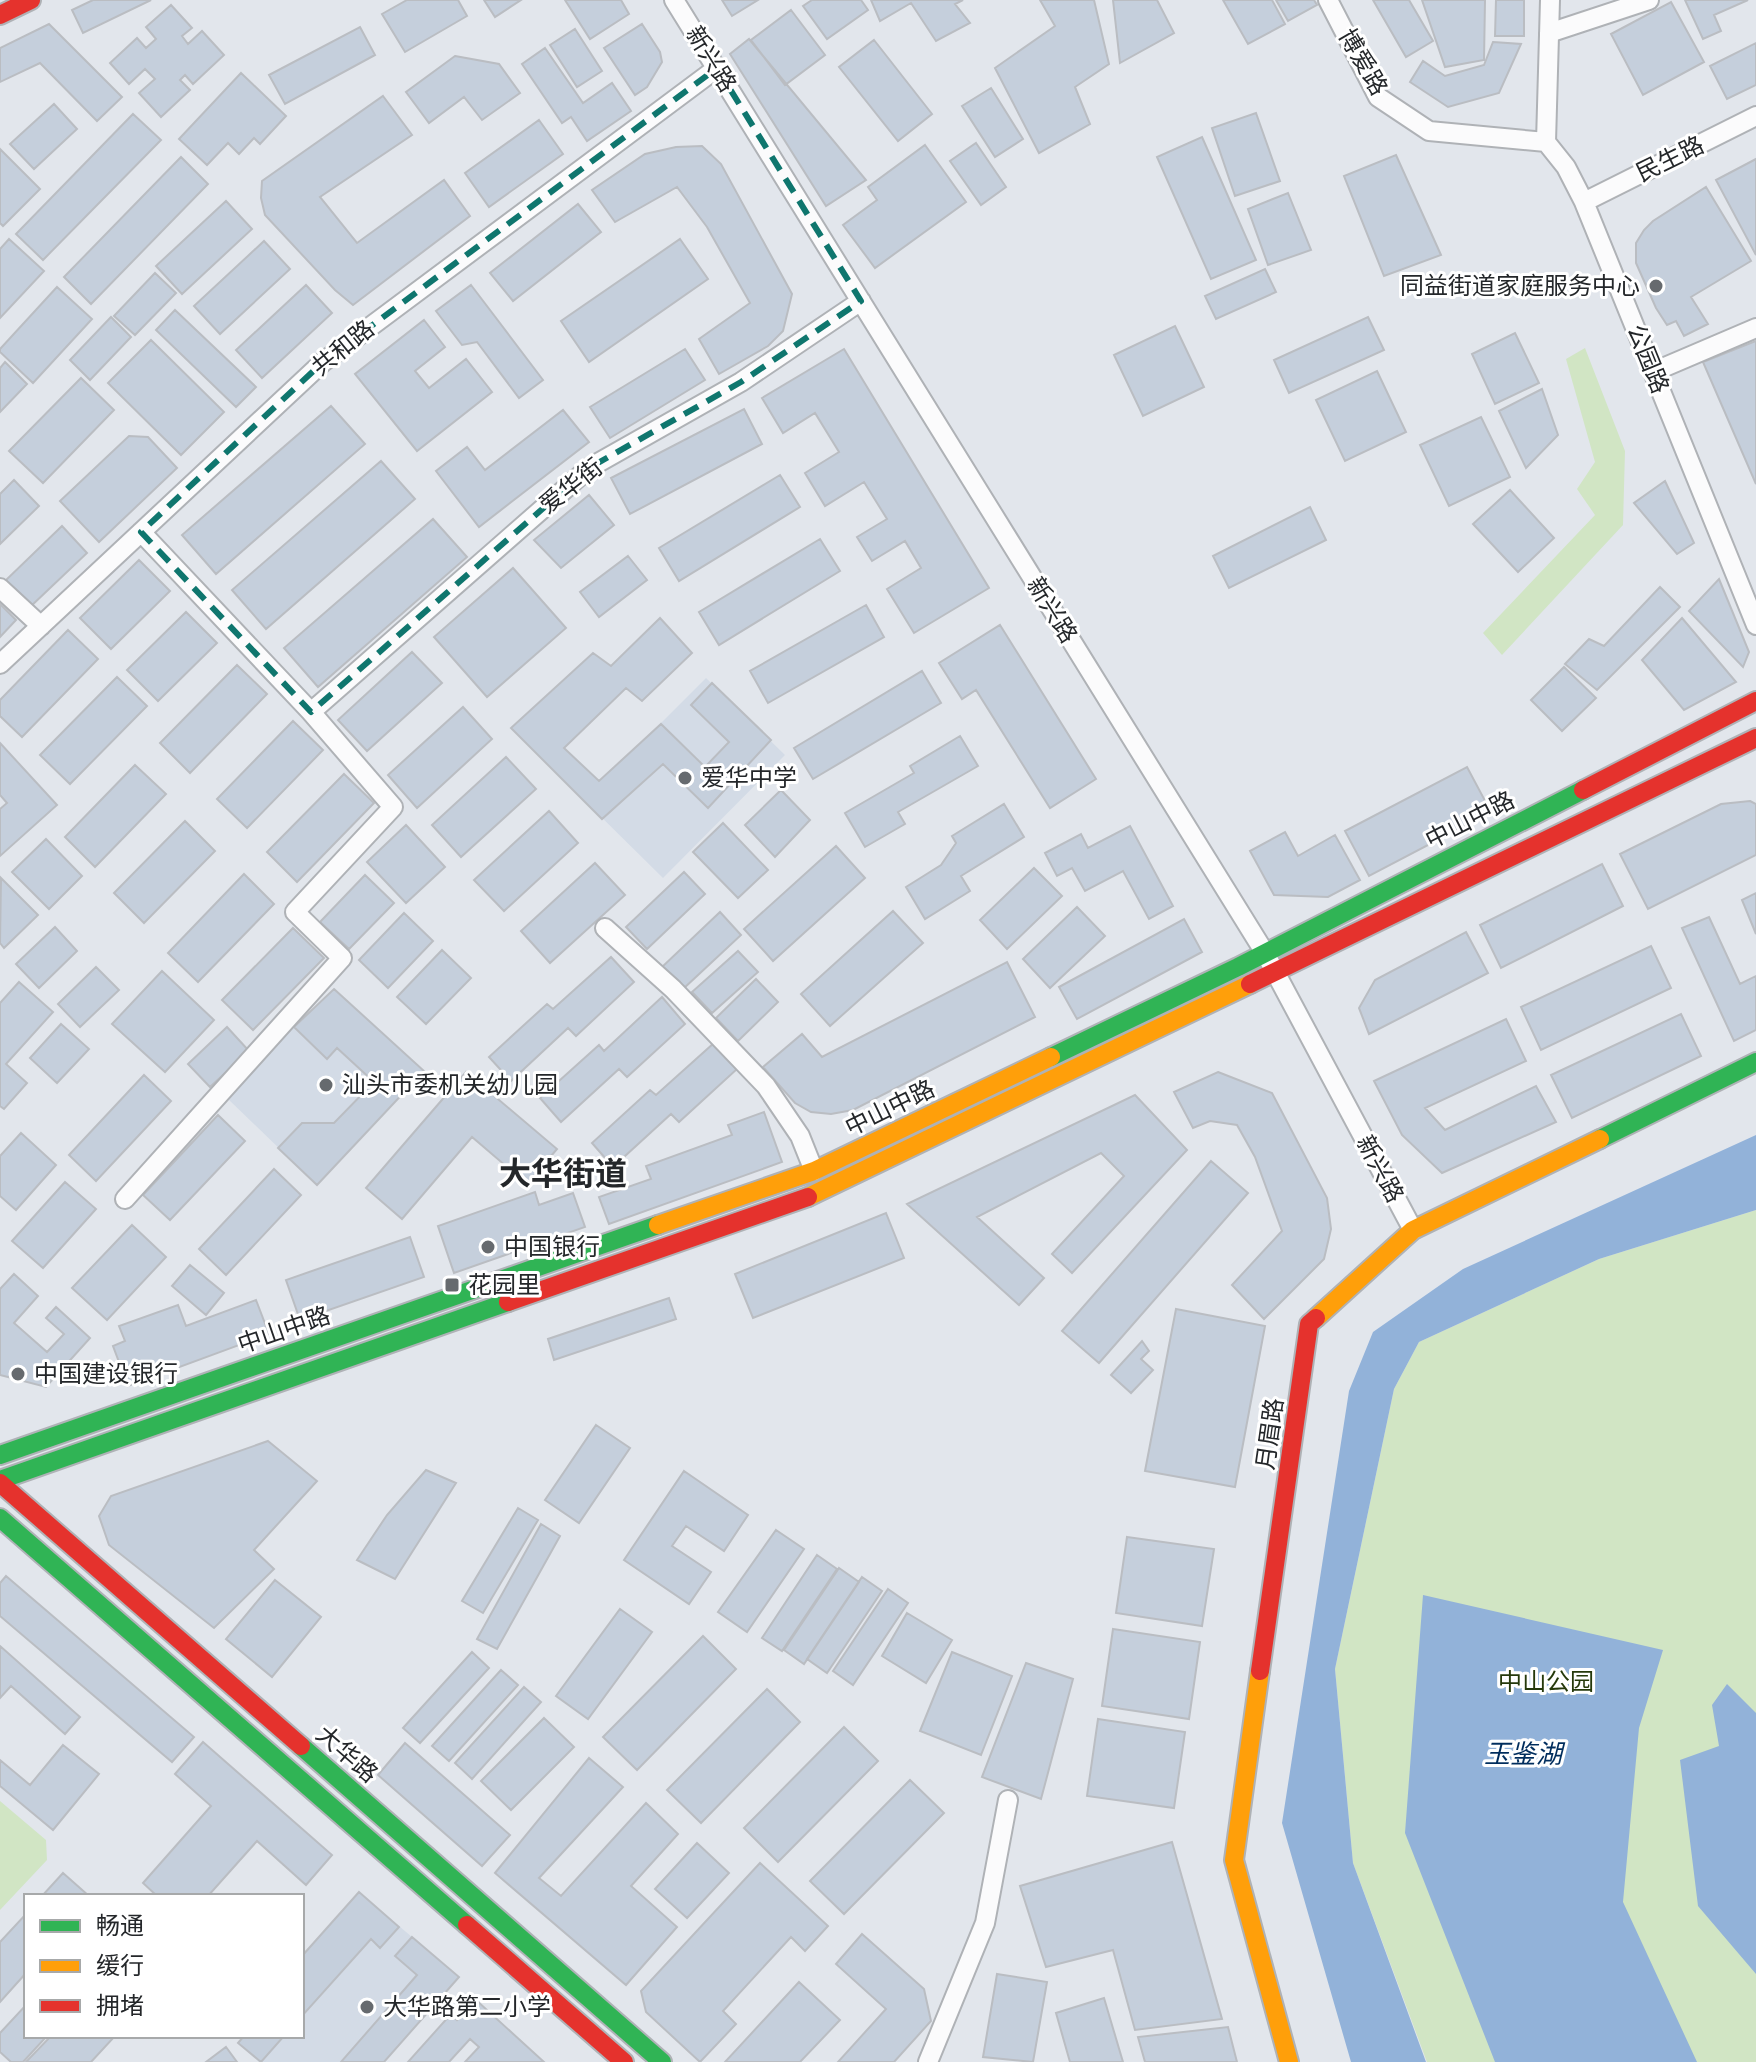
<svg xmlns="http://www.w3.org/2000/svg" width="1756" height="2062" viewBox="0 0 1756 2062" font-family="Quicksand,'Noto Sans SC',sans-serif">
	<style>
		.built { fill: #d3dbe6 }
		.green { fill: #d1e5c4 }
		.water { fill: #92b2d9 }
		.building { fill: #c5cfdc; stroke: #babdc2; stroke-width: 2 }
		.lines { fill: none; stroke-linecap: round; stroke-linejoin: round }
		.street-casing { stroke: #afb2b6; stroke-width: 22 }
		.fast-casing { stroke: #afb2b6; stroke-width: 22 }
		.slow-casing { stroke: #afb2b6; stroke-width: 22 }
		.jam-casing { stroke: #afb2b6; stroke-width: 22 }
		.street { stroke: #fbfbfc; stroke-width: 18 }
		.fast { stroke: #30b455; stroke-width: 18 }
		.slow { stroke: #ff9f0a; stroke-width: 18 }
		.jam { stroke: #e5322d; stroke-width: 18 }
		.marked { fill: none; stroke: #0f766e; stroke-width: 6; stroke-dasharray: 16 10; stroke-linejoin: round }
		.poi-dot { fill: #666a6e; stroke: #fff; stroke-width: 3 }
		.labels { text-anchor: middle; stroke-width: 6; stroke-linejoin: round; paint-order: stroke }
		.street-label { font-size: 24px; fill: #24272a; stroke: #fff }
		.poi-label { font-size: 24px; fill: #24272a; stroke: #fff; text-anchor: start }
		.park-label { font-size: 24px; fill: #25390b; stroke: #fff }
		.water-label { font-size: 26px; font-style: italic; fill: #002d5d; stroke: #fff }
		.district-label { font-size: 32px; font-weight: bold; fill: #24272a; stroke: #fff }
	</style>
	<rect width="100%" height="100%" fill="#e2e6ec"/>
	<!-- built -->
	<path class="built" d="M706,678L785,755L663,878L584,800Z
		M334,989L424,1071L317,1185L228,1099L294,1027Z
		M359,1892L459,1977L384,2062H259L238,2043L244,2036H302V1956Z"/>
	<!-- green -->
	<path class="green" d="M1585,348L1625,451L1623,525L1502,655L1483,633L1595,515L1577,489L1595,462L1566,359Z
		M1756,1210V2062H1427L1353,1863L1335,1669L1394,1389L1419,1342L1599,1259Z
		M0,1801L46,1840L47,1860L0,1910Z"/>
	<!-- water -->
	<path class="water" d="M1756,1135V1210L1599,1259L1419,1342L1394,1389L1335,1669L1353,1863L1426,2062H1351L1282,1823L1349,1391L1373,1332L1463,1269Z
		M1423,1595L1663,1650L1639,1728L1623,1902L1697,2062H1495L1405,1833Z
		M1727,1684L1756,1713V1974L1698,1906L1680,1760L1719,1746L1712,1705Z"/>
	<!-- building -->
	<path class="building" d="M93,0H151L83,33L72,10Z
		M407,0H458L467,16L405,52L382,14Z
		M484,0H521L495,17Z
		M565,0H621L629,14L590,39Z
		M722,0H758L732,16Z
		M812,0H861L868,10L827,39L803,6Z
		M871,0H963L955,4L970,23L936,41L911,3L880,21Z
		M1040,0H1094L1109,64L1075,87L1090,124L1039,153L995,68L1055,26Z
		M1113,0H1157L1174,33L1120,63Z
		M1223,0H1272L1285,24L1248,44Z
		M1276,0H1314L1317,5L1288,21Z
		M1373,0H1409L1433,41L1406,57Z
		M1422,0H1485L1484,60L1445,67Z
		M1496,0H1524V36H1495Z
		M1685,0H1748L1714,15L1721,31L1703,39Z
		M1671,2L1704,62L1643,95L1611,34Z
		M171,5L192,28L182,36L188,44L202,31L224,55L193,84L185,75L180,80L190,90L161,117L139,93L155,79L145,69L129,84L110,63L137,38L146,48L156,39L146,27Z
		M791,10L825,55L785,85L751,40Z
		M49,24L122,97L97,121L40,63L0,82V48Z
		M642,24L660,52L662,62L647,87L635,95L604,48Z
		M360,27L375,55L285,104L269,75Z
		M575,29L602,71L577,87L550,45Z
		M749,39L866,180L826,206L730,54Z
		M874,40L932,114L898,141L839,67Z
		M1493,42L1521,44L1499,93L1448,107L1410,82L1423,61L1445,76L1484,65Z
		M1756,43V85L1727,99L1710,66Z
		M545,48L583,103L612,83L631,111L587,141L571,117L562,123L522,64Z
		M455,56L499,64L520,93L482,120L464,97L429,123L406,92Z
		M241,73L286,116L260,144L254,138L239,154L228,143L207,165L179,139Z
		M991,88L1023,139L995,157L962,106Z
		M383,96L412,135L320,197L357,243L444,180L470,216L353,305L335,290L265,215L261,198L262,181Z
		M54,104L77,129L34,169L10,144Z
		M1256,113L1280,181L1235,196L1212,128Z
		M133,114L161,140L43,260L16,234Z
		M539,120L563,154L489,207L465,173Z
		M1202,137L1256,260L1211,279L1157,157Z
		M976,143L1006,187L981,205L950,161Z
		M925,145L966,202L875,268L843,225L877,200L868,187Z
		M702,146L721,164L792,294L783,331L768,346L719,374L699,339L750,303L707,227L677,187L615,222L592,190L645,154L676,147Z
		M0,149L40,189L3,226L0,223Z
		M1396,155L1441,255L1384,276L1344,176Z
		M181,157L208,184L91,304L64,277Z
		M1756,159V255L1716,180Z
		M1706,187L1751,261L1691,297L1708,324L1684,336L1676,321L1667,325L1656,308L1636,263V243L1644,230L1653,221Z
		M1288,193L1311,250L1268,265L1248,209Z
		M226,201L252,229L182,294L156,266Z
		M578,204L601,232L513,301L490,273Z
		M9,239L44,271L0,318V249Z
		M680,239L708,279L589,362L561,321Z
		M264,241L290,269L220,334L194,306Z
		M1265,269L1276,292L1216,319L1205,296Z
		M155,273L176,293L135,335L114,316Z
		M306,285L332,313L262,378L236,350Z
		M471,285L543,380L519,398L477,342L462,345L436,311Z
		M57,287L92,319L33,383L0,352V349Z
		M175,310L256,387L236,407L156,330Z
		M111,317L131,337L90,380L70,360Z
		M1368,317L1384,350L1289,393L1274,360Z
		M424,320L445,347L415,371L429,388L466,359L492,392L417,451L355,374Z
		M1175,326L1204,387L1143,416L1114,355Z
		M1515,333L1539,383L1495,404L1472,354Z
		M151,340L224,412L181,455L108,383Z
		M1756,341V484L1703,362Z
		M685,349L705,380L610,438L590,407Z
		M844,349L989,588L914,633L887,589L921,568L905,541L872,561L857,537L887,519L864,482L825,506L805,473L839,452L815,413L783,433L762,398Z
		M5,362L27,384L0,412V368Z
		M1377,371L1406,432L1345,461L1316,400Z
		M81,378L114,410L43,483L9,451Z
		M1542,389L1558,435L1526,468L1499,411Z
		M331,406L365,444L216,574L182,535Z
		M744,409L762,444L630,514L611,478Z
		M563,410L589,442L479,527L436,471L467,447L485,470Z
		M1481,417L1510,477L1449,506L1420,445Z
		M129,436L148,437L177,468L99,542L60,501Z
		M381,461L415,499L266,629L232,590Z
		M780,475L800,507L679,581L659,548Z
		M14,480L39,506L0,544V494Z
		M1665,481L1694,543L1677,554L1634,503Z
		M1510,490L1554,538L1518,572L1473,524Z
		M589,495L614,525L561,568L534,540Z
		M1310,507L1326,540L1229,588L1213,556Z
		M433,519L467,557L318,687L284,648Z
		M62,526L87,553L30,607L5,581Z
		M820,539L840,571L719,645L699,612Z
		M628,556L647,580L599,617L580,592Z
		M139,560L170,591L111,649L80,618Z
		M513,568L566,628L487,697L434,637Z
		M1719,579L1749,652L1743,667L1689,611Z
		M1660,587L1680,607L1597,690L1565,664L1589,639L1604,646Z
		M0,604L16,620L0,637Z
		M866,605L884,637L768,703L750,671Z
		M186,612L217,643L158,701L127,670Z
		M660,618L692,653L642,701L626,688L564,748L599,781L661,724L705,767L729,742L691,705L712,683L771,740L708,808L663,764L602,819L511,728L593,653L611,666Z
		M1682,618L1736,682L1684,710L1642,660Z
		M1000,625L1096,779L1050,808L976,690L962,699L939,663Z
		M68,630L98,659L22,737L0,716V700Z
		M412,652L442,683L367,751L338,720Z
		M237,665L267,694L190,773L160,743Z
		M1564,667L1596,698L1562,731L1531,700Z
		M922,671L941,703L813,779L794,748Z
		M117,677L147,706L70,784L40,755Z
		M463,707L492,739L417,808L388,775Z
		M293,721L323,750L247,828L217,799Z
		M960,736L978,766L898,812L905,824L865,847L845,813L914,773L910,766Z
		M0,743L57,805L0,856V809L7,803L0,795Z
		M506,757L536,789L461,857L432,825Z
		M135,765L166,794L95,867L65,837Z
		M1467,767L1491,812L1369,876L1345,831Z
		M344,774L374,803L297,882L267,852Z
		M781,790L810,820L775,857L745,825Z
		M1750,801L1756,804V855L1648,909L1620,854L1721,804Z
		M1004,804L1024,837L961,876L970,891L925,919L906,887L941,865L956,843L952,836Z
		M549,811L578,843L504,911L474,880Z
		M185,821L215,851L144,923L114,893Z
		M723,823L768,870L738,898L693,852Z
		M406,825L445,867L406,903L367,862Z
		M1130,826L1173,906L1149,919L1123,871L1085,891L1072,868L1057,876L1045,853L1081,834L1088,848Z
		M1285,832L1298,856L1335,835L1360,880L1328,897L1274,895L1250,851Z
		M46,839L82,876L49,909L12,872Z
		M836,846L865,878L773,961L744,929Z
		M595,863L625,895L550,963L521,931Z
		M1602,864L1623,906L1501,968L1480,925Z
		M1034,868L1062,896L1007,949L980,920Z
		M684,872L705,894L647,949L626,927Z
		M244,874L274,904L198,982L168,953Z
		M365,875L394,903L349,949L320,922Z
		M1,878L38,915L4,948L0,943Z
		M1756,893V934L1742,900Z
		M1077,907L1105,936L1050,988L1023,959Z
		M893,911L923,943L830,1026L801,994Z
		M720,912L741,935L683,989L662,967Z
		M404,913L433,941L388,988L359,960Z
		M1709,917L1740,984L1756,976V1030L1734,1041L1682,928Z
		M1184,919L1202,952L1077,1019L1059,987Z
		M55,927L77,951L39,988L16,964Z
		M293,928L324,958L253,1030L222,1000Z
		M1466,932L1488,973L1369,1034L1359,1008L1375,980Z
		M1651,946L1671,988L1541,1050L1521,1007Z
		M442,950L471,978L426,1024L397,997Z
		M738,951L758,972L712,1013L692,992Z
		M611,957L634,982L576,1036L568,1028L511,1081L489,1057L547,1004L553,1009Z
		M1007,962L1035,1017L853,1110L831,1114L811,1112L795,1103L763,1067L802,1034L822,1057Z
		M96,967L119,990L80,1027L58,1004Z
		M162,971L214,1020L165,1072L112,1024Z
		M756,979L778,1002L738,1041L716,1018Z
		M19,982L53,1012L6,1064L27,1083L4,1109L0,1106V1003Z
		M334,989L424,1071L317,1185L278,1148L302,1123H334L374,1082L337,1048L327,1059L294,1027Z
		M662,997L685,1024L627,1077L619,1069L561,1122L540,1098L599,1045L604,1051Z
		M1681,1014L1701,1056L1572,1118L1551,1075Z
		M1506,1019L1526,1061L1425,1108L1445,1130L1536,1086L1556,1122L1442,1173L1402,1135L1374,1081Z
		M61,1024L89,1049L57,1083L30,1058Z
		M227,1027L249,1051L210,1087L188,1064Z
		M714,1043L737,1069L679,1122L671,1114L613,1167L592,1143L650,1090L656,1095Z
		M466,1072L557,1149L527,1184L472,1137L402,1219L366,1188Z
		M1218,1072L1272,1093L1327,1198L1331,1229L1324,1259L1264,1319L1232,1285L1282,1231L1255,1157L1237,1125L1210,1121L1193,1128L1174,1092Z
		M144,1075L171,1101L96,1181L69,1155Z
		M1135,1095L1187,1150L1072,1273L1052,1254L1124,1176L1101,1153L977,1217L1044,1278L1019,1305L907,1204Z
		M764,1112L782,1162L609,1224L599,1197L651,1179L646,1166L732,1135L728,1125Z
		M218,1115L245,1141L170,1220L143,1195Z
		M21,1133L56,1165L16,1210L0,1196V1156Z
		M1211,1161L1248,1193L1099,1363L1062,1331Z
		M274,1169L301,1195L226,1275L199,1249Z
		M65,1182L96,1209L43,1268L12,1241Z
		M535,1192L539,1205L573,1193L585,1227L454,1273L438,1226Z
		M886,1213L904,1258L753,1318L735,1274Z
		M132,1225L166,1257L107,1320L72,1288Z
		M410,1237L424,1277L300,1320L286,1280Z
		M190,1265L224,1293L206,1315L172,1286Z
		M14,1274L38,1296L14,1323L47,1352L64,1334L46,1318L56,1307L90,1338L46,1387L0,1375V1289Z
		M669,1298L676,1319L554,1360L548,1339Z
		M256,1300L269,1334L128,1386L113,1346L125,1341L119,1326L178,1305L186,1326Z
		M1176,1309L1265,1326L1235,1487L1145,1471Z
		M1142,1341L1149,1351L1141,1359L1153,1370L1131,1393L1111,1375Z
		M596,1425L630,1448L579,1523L545,1500Z
		M268,1441L317,1481L254,1550L274,1569L214,1628L109,1545L99,1516L111,1496Z
		M426,1470L456,1483L395,1579L357,1560L387,1515Z
		M684,1471L748,1515L724,1551L686,1526L672,1546L711,1572L689,1604L624,1560Z
		M518,1508L538,1520L483,1613L462,1601Z
		M541,1524L560,1536L497,1649L477,1639Z
		M776,1530L804,1549L747,1632L718,1612Z
		M1127,1537L1214,1549L1202,1626L1116,1613Z
		M817,1555L837,1569L782,1651L762,1638Z
		M839,1568L859,1582L804,1664L784,1650Z
		M6,1576L194,1737L172,1762L0,1616V1583Z
		M862,1577L882,1591L827,1673L807,1659Z
		M275,1580L321,1617L272,1677L226,1639Z
		M888,1589L908,1603L853,1685L833,1671Z
		M620,1609L652,1632L588,1719L556,1696Z
		M907,1613L952,1640L926,1683L882,1656Z
		M1113,1629L1200,1642L1189,1719L1102,1706Z
		M703,1636L736,1669L637,1770L603,1737Z
		M0,1646L80,1717L65,1734L11,1686L0,1698Z
		M472,1652L489,1668L420,1743L403,1728Z
		M952,1652L1012,1676L981,1755L920,1731Z
		M1026,1663L1073,1679L1041,1799L982,1777Z
		M501,1670L518,1685L449,1761L432,1746Z
		M524,1687L541,1702L472,1779L455,1763Z
		M767,1689L800,1722L701,1823L667,1790Z
		M544,1718L574,1747L511,1810L481,1781Z
		M1098,1719L1185,1732L1174,1808L1087,1796Z
		M844,1727L878,1761L778,1862L744,1828Z
		M203,1742L332,1855L306,1885L257,1841L208,1896H157L143,1883L211,1806L175,1774Z
		M405,1743L510,1835L482,1866L378,1775Z
		M63,1745L99,1774L53,1830L0,1786V1760L30,1785Z
		M589,1758L623,1787L539,1878L561,1896L646,1803L678,1834L631,1886L677,1927L626,1985L495,1873Z
		M910,1780L944,1813L844,1914L810,1881Z
		M1172,1842L1222,2019L1135,2030L1113,1950L1046,1967L1020,1886Z
		M697,1843L729,1873L687,1918L655,1889Z
		M760,1863L828,1926L805,1951L791,1937L723,2011L736,2024L700,2062L646,2012L641,1991Z
		M63,1873L89,1896H42Z
		M359,1892L399,1927L380,1948L371,1939L302,2016V1956Z
		M26,1914V1973L0,2002V1942Z
		M862,1934L924,1989L931,2021L894,2062H838L886,2009L836,1964Z
		M412,1937L459,1977L384,2062H341L417,1975L395,1956Z
		M997,1974L1047,1982L1033,2062L983,2057Z
		M799,1982L840,2020L800,2062H725Z
		M1104,1998L1123,2062H1070L1056,2013Z
		M476,2000L544,2062H465L479,2047L470,2039L449,2062H408L451,2014L457,2020Z
		M26,2005V2036H47L23,2062H11L0,2052V2033Z
		M1228,2027L1237,2062H1145L1138,2037Z
		M51,2036H115L91,2062H26Z
		M244,2036H284L261,2062L238,2043Z
		M226,2047L237,2062H206Z"/>
	<g class="lines">
		<!-- street casing -->
		<g class="street-casing">
			<path id="street" d="M674,0L1265,953L1413,1230
				M1328,0L1378,97L1429,131L1546,142
				M1550,0L1546,142L1566,167L1584,202L1756,625
				M1549,33L1649,0
				M1584,202L1756,116
				M1653,372L1756,328
				M0,588L41,626
				M0,664L323,362L717,68
				M311,712L589,468L741,382L861,301
				M605,928L673,989L766,1086L800,1136L814,1171
				M125,1199L342,958L295,912L393,807L311,712L141,532
				M928,2062L985,1923L1008,1800"/>
		</g>
		<!-- fast casing -->
		<g class="fast-casing">
			<path id="fast" d="M1051,1057L1238,967L1583,790
				M1600,1139L1756,1062
				M0,1455L658,1225
				M0,1480L508,1302
				M0,1518L467,1925
				M301,1746L662,2062"/>
		</g>
		<!-- slow casing -->
		<g class="slow-casing">
			<path id="slow" d="M808,1197L1250,984
				M658,1225L814,1171L1051,1057
				M1316,1318L1413,1230L1600,1139
				M1260,1671L1234,1860L1289,2062"/>
		</g>
		<!-- jam casing -->
		<g class="jam-casing">
			<path id="jam" d="M0,15L31,0
				M1583,790L1756,701
				M1250,984L1756,738
				M508,1302L808,1197
				M0,1483L301,1746
				M1260,1671L1309,1324L1316,1318
				M467,1925L624,2062"/>
		</g>
		<!-- street -->
		<use href="#street" class="street"/>
		<!-- fast -->
		<use href="#fast" class="fast"/>
		<!-- slow -->
		<use href="#slow" class="slow"/>
		<!-- jam -->
		<use href="#jam" class="jam"/>
	</g>
	<!-- marked area -->
	<path class="marked" d="M717,68L861,301L741,382L589,468L311,712L141,532L323,362Z"/>
	<!-- markers -->
	<g class="poi-dot">
		<circle cx="1656" cy="286" r="8"/>
		<circle cx="685" cy="778" r="8"/>
		<circle cx="326" cy="1085" r="8"/>
		<circle cx="488" cy="1247" r="8"/>
		<rect x="444" y="1277" width="16" height="16" rx="4"/>
		<circle cx="18" cy="1374" r="8"/>
		<circle cx="367" cy="2007" r="8"/>
	</g>
	<g class="labels">
		<!-- street labels -->
		<g class="street-label">
			<text transform="translate(711 59) rotate(58)" y="8">新兴路</text>
			<text transform="translate(1363 62) rotate(60)" y="8">博爱路</text>
			<text transform="translate(1670 159) rotate(-26)" y="8">民生路</text>
			<text transform="translate(343 348) rotate(-39)" y="8">共和路</text>
			<text transform="translate(1648 359) rotate(68)" y="8">公园路</text>
			<text transform="translate(571 486) rotate(-38)" y="8">爱华街</text>
			<text transform="translate(1052 610) rotate(58)" y="8">新兴路</text>
			<text transform="translate(1470 820) rotate(-27)" y="8">中山中路</text>
			<text transform="translate(890 1108) rotate(-26)" y="8">中山中路</text>
			<text transform="translate(1380 1169) rotate(62)" y="8">新兴路</text>
			<text transform="translate(284 1330) rotate(-19)" y="8">中山中路</text>
			<text transform="translate(1270 1434) rotate(-82)" y="8">月眉路</text>
			<text transform="translate(347 1754) rotate(41)" y="8">大华路</text>
		</g>
		<!-- poi labels -->
		<g class="poi-label">
			<text x="1640" y="294" text-anchor="end">同益街道家庭服务中心</text>
			<text x="701" y="786">爱华中学</text>
			<text x="342" y="1093">汕头市委机关幼儿园</text>
			<text x="504" y="1255">中国银行</text>
			<text x="468" y="1293">花园里</text>
			<text x="34" y="1382">中国建设银行</text>
			<text x="383" y="2015">大华路第二小学</text>
		</g>
		<!-- park labels -->
		<g class="park-label">
			<text x="1546" y="1690">中山公园</text>
		</g>
		<!-- water labels -->
		<g class="water-label">
			<text x="1523" y="1763">玉鉴湖</text>
		</g>
		<!-- district labels -->
		<g class="district-label">
			<text x="563" y="1185">大华街道</text>
		</g>
	</g>
	<!-- legend -->
	<rect x="24" y="1894" width="280" height="144" fill="#ffffff" stroke="#a7a9aa" stroke-width="2"/>
	<rect x="40" y="1920" width="40" height="12" fill="#30b455" stroke="#a7a9aa" stroke-width="2"/>
	<text x="96" y="1934" font-size="24" fill="#24272a">畅通</text>
	<rect x="40" y="1960" width="40" height="12" fill="#ff9f0a" stroke="#a7a9aa" stroke-width="2"/>
	<text x="96" y="1974" font-size="24" fill="#24272a">缓行</text>
	<rect x="40" y="2000" width="40" height="12" fill="#e5322d" stroke="#a7a9aa" stroke-width="2"/>
	<text x="96" y="2014" font-size="24" fill="#24272a">拥堵</text>
</svg>
